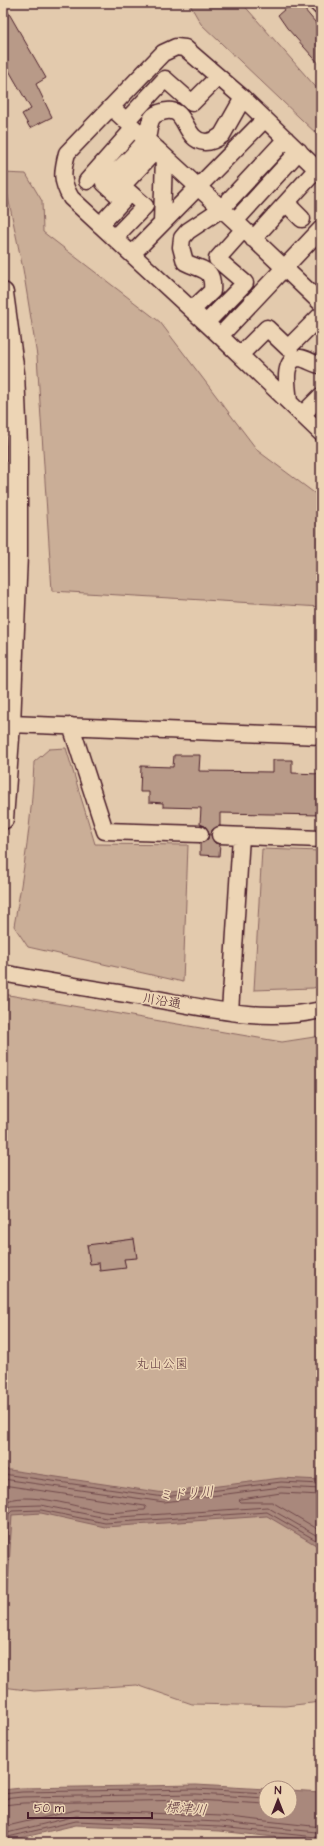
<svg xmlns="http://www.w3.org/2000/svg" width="324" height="1846" viewBox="0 0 324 1846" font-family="'Architects Daughter','Klee One',sans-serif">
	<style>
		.green { fill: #caae97; stroke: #8a6661 }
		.water { fill: #a9887b; stroke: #835e5b }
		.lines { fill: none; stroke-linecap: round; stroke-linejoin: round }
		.shore { stroke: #70494b; stroke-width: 1 }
		.building { fill: #b89a88; stroke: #4a1f2b }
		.minor-casing { stroke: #4a1f2b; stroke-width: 19 }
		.major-casing { stroke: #4a1f2b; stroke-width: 23 }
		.minor { stroke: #edd5b5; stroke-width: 16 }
		.major { stroke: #edd5b5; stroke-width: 20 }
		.labels { text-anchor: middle; stroke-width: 3; stroke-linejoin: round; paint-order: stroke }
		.street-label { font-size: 13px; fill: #4a1f2b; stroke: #edd5b5 }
		.park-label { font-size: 13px; fill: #643c41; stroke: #edd5b5 }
		.water-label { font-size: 14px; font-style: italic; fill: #62393f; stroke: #edd5b5 }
	</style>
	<rect width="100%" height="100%" fill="#e3caad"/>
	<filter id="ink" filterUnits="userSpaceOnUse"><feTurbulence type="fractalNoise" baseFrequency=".025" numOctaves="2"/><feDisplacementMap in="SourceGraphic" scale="8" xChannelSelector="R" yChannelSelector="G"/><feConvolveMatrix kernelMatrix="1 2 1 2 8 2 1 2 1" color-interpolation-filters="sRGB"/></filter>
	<g filter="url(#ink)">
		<!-- green -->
		<path class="green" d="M189,3H242L321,93V138L201,24Z
			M3,173L26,174L42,201L43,232L160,322L258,451L321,498V607L52,591L37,356L23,269Z
			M66,748L95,844L188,845L183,982L28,947L14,926C24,871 32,818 34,762L49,749Z
			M262,849L321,851V986L313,988L254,990Z
			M3,994L282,1042L321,1036V1702L285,1706L192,1704L137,1685L34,1691L3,1687Z"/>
		<!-- water -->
		<path class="water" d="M3,1469L164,1493L281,1478L321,1480V1548L267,1516L105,1527L41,1513L12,1515L7,1602L3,1608Z
			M196,1785L266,1789V1812H290V1790L321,1792V1842L219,1831L76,1825L3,1842V1790L21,1788Z"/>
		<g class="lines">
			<!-- shore -->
			<path class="shore" d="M3,1474L164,1497L281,1482L321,1484
				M3,1479L164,1502L281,1487L321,1489
				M3,1485L145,1506L146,1508L145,1510C132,1510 117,1514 104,1512C79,1508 25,1489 3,1503
				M321,1495L281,1493L241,1499L239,1500L241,1502H272L321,1531
				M3,1513L6,1508L11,1506L41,1505L106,1518L267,1507L321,1538
				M3,1601L8,1515L12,1511L41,1510L105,1523L267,1512L321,1543
				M3,1794L22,1792L196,1789L266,1793
				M3,1799L22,1797L196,1794L266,1798
				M3,1805L23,1803L195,1800L266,1804
				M3,1827L76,1810L220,1816L321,1827
				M3,1834L76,1816L220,1822L316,1832L321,1834
				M4,1843L5,1840L8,1837L76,1821L220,1827L316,1837L319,1839L320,1843"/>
		</g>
		<!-- building -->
		<path class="building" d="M3,3L46,78L36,84L52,117L30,128L22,114L31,109L3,60Z
			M292,3H299L321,29V66L287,28L278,15Z
			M174,755H200L199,771L273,772V760H292V773L321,774V815L220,813V826L212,830L211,835L215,843L220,844L219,856L200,855V843L208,839L209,834L205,826L200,824L201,808L163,807V803L149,802V792H140L141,766L173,767Z
			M134,1239L137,1258L124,1259L126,1268L100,1271L99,1263L90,1264L87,1245Z"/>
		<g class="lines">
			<!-- minor casing -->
			<g class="minor-casing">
				<path id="minor" d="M317,3L321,7
					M111,107L235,221L321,303
					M126,121L165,79L192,103L218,77
					M321,173L243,98L185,48L176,47L163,53L67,153C62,172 61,181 71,198L220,336L321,433
					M87,181L134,128
					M286,203L302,219
					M235,221L299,151
					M162,223L164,156
					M100,225L123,200L104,183C118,170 134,156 145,141C152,132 145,118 159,113C189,101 181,140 205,142C212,142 217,139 222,135L243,98
					M114,238L145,206L122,186L157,149
					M253,239L317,169
					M132,254L265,119
					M192,310L212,291C214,267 202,271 185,262L181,247L182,238L188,231L221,209L286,139
					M206,323L245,283L217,259L243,230
					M220,336L321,229
					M240,355L267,328L288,348L321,315
					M289,402C288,390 281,358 300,358C308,359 314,365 321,365
					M302,415L321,396
					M10,724L321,736
					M71,726L105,831L200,834
					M220,835L321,839
					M3,973C52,983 101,990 150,998C206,1008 264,1023 321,1010
					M230,1012L241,836"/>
			</g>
			<!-- major casing -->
			<g class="major-casing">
				<path id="major" d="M3,293L14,373L17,446V555L10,724L3,819"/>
			</g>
			<!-- minor -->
			<use href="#minor" class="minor"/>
			<!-- major -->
			<use href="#major" class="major"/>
		</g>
	</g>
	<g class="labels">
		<!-- street labels -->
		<g class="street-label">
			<text transform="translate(162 1000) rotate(9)" y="5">川沿通</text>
		</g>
		<!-- park labels -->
		<g class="park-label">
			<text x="162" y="1368">丸山公園</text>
		</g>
		<!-- water labels -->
		<g class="water-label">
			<text transform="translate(186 1493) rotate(-4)" y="5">ミドリ川</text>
			<text transform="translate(186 1808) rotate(5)" y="5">標津川</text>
		</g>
	</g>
	<!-- margin -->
	<rect width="324" height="1846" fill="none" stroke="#edd5b5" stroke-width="16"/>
	<rect x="8" y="8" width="308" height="1830" fill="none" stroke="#4a1f2b" stroke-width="1.5" filter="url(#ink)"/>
	<!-- north arrow -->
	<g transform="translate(278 1800)"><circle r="19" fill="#edd5b5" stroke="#ac8c7e"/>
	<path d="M0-3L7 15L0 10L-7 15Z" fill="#4a1f2b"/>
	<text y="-6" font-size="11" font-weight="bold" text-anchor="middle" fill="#4a1f2b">N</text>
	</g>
	<!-- scale -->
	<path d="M28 1812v6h124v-6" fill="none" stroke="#4a1f2b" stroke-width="2"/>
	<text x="34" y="1812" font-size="12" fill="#4a1f2b" stroke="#edd5b5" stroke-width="3" paint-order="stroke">50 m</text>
</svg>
